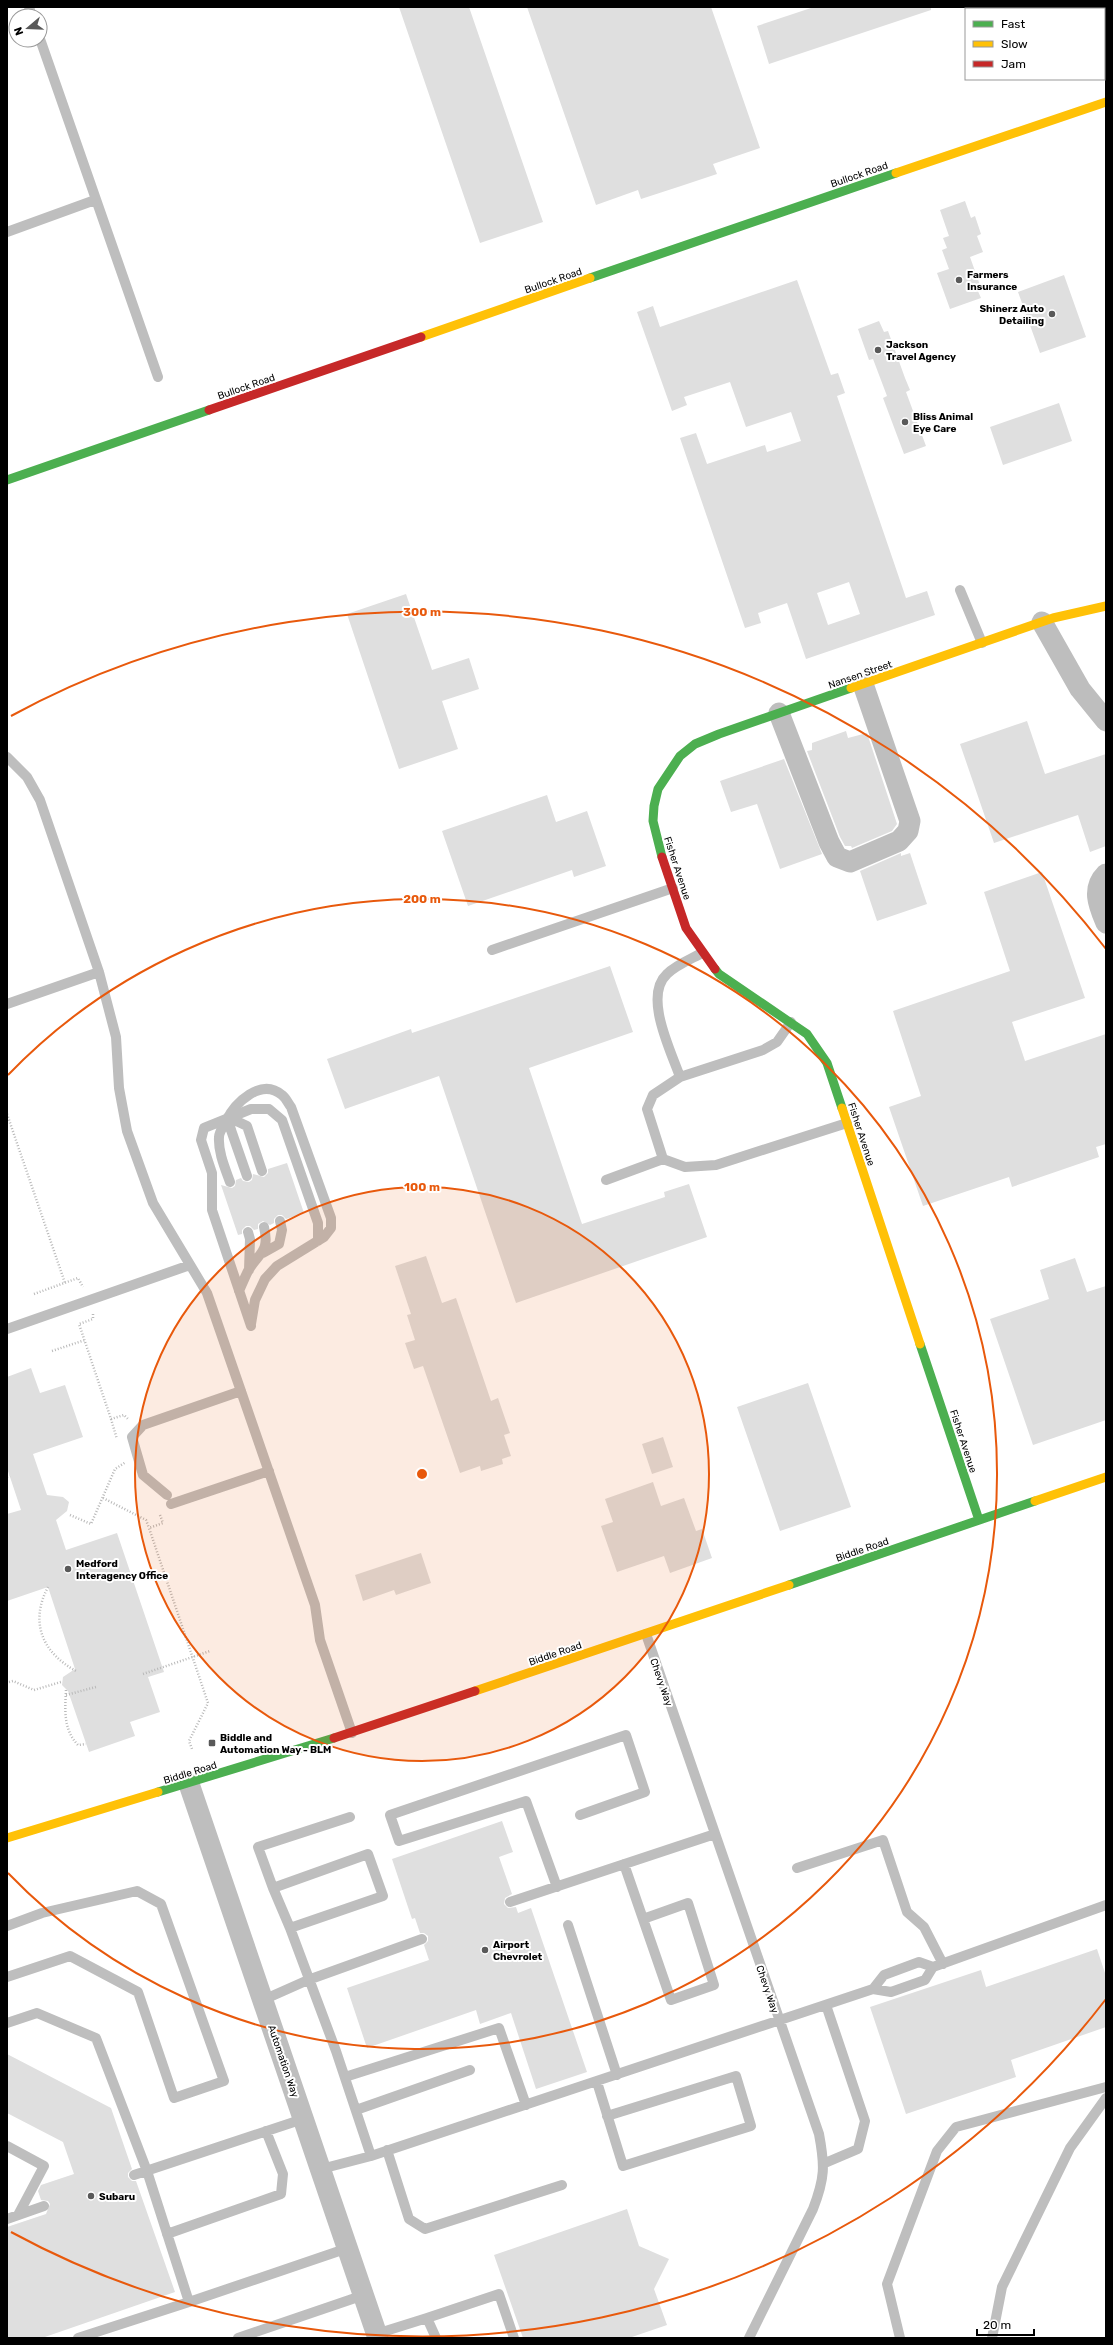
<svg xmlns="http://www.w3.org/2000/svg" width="1113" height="2345" viewBox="0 0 1113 2345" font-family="Rubik,sans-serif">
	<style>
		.building { fill: #dfdfdf; fill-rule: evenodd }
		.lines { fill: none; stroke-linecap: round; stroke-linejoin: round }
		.path { stroke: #b9b9b9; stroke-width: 2.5; stroke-dasharray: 1 2; stroke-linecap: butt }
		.lane { stroke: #bebebe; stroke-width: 10 }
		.street { stroke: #bebebe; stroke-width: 21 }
		.fast { stroke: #4caf50; stroke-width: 9 }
		.slow { stroke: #ffc107; stroke-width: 9 }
		.jam { stroke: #c62828; stroke-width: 9 }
		.ring { fill: none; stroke: #e8590c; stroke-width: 2 }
		.poi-dot { fill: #595959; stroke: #fff; stroke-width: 1.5 }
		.labels { text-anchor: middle; stroke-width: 4; stroke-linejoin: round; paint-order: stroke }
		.street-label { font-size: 10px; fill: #000; stroke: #fff }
		.poi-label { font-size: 10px; font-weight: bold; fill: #000; stroke: #fff; text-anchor: start }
		.centre { fill: #e8590c; stroke: #fff; stroke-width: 2 }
		.ring-label { font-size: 12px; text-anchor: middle; font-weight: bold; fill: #e8590c; stroke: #fff; stroke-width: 4; stroke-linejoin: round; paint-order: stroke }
	</style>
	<rect width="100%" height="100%" fill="#fff"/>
	<!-- building -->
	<path class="building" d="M399,7H469L543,222L480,243Z
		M527,7H711L760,148L713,164L717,174L681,186L641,199L638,190L596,205Z
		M814,7H931V10L769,64L757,26Z
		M965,201L971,218L975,216L981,234L977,236L983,252L970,257L981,288L977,289L981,298L950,309L937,273L949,269L942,250L947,248L943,238L949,236L940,210Z
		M1064,275L1086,337L1040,353L1018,292Z
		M797,280L831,375L838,373L845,393L837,396L906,598L927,591L935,615L806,659L787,603L758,613L761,623L745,628L680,438L696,433L707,464L765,445L767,452L801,441L791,412L746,427L730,382L684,397L687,405L672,411L637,312L653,306L660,327ZM849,582L860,614L828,625L817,593Z
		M879,321L884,332L888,331L905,378L910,390L906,392L926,446L904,454L883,398L887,396L873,359L869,360L858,329Z
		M1059,403L1072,441L1003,465L990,427Z
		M406,594L432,670L469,658L479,689L442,701L458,749L399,769L347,614Z
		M1027,721L1045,774L1106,754V846L1090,852L1078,815L994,843L960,744Z
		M846,731L848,738L867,733L897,824L892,831L852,848L851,846H845L840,837L807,751L812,750V743Z
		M784,759L822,854L780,869L757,804L731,812L720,781Z
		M547,795L556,822L587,811L606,866L574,877L572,870L468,906L442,831Z
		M901,853V856L910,853L927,904L877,921L860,871Z
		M1042,872L1085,998L1012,1022L1025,1061L1106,1034V1144L1096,1147L1099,1157L1012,1187L1009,1177L923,1206L889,1107L921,1096L893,1011L1010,971L984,892Z
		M610,966L633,1032L529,1068L582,1224L665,1197L664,1192L689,1184L707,1237L516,1303L439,1076L345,1109L327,1059L411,1029L412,1033Z
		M287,1163L304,1213L286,1219L282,1215H278L274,1219V1223L270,1225L263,1221L258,1224V1229L254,1230L250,1226H246L242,1230V1234L238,1235L221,1185L232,1188L235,1186L236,1180L241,1178L243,1181L249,1182L252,1180L253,1174L264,1177L268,1173V1169Z
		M426,1256L442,1303L456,1298L491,1401L498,1398L510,1433L504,1435L511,1456L502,1459L503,1464L481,1471L480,1466L460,1473L423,1366L414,1369L405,1343L415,1340L407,1315L411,1314L395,1266Z
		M1075,1258L1087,1292L1106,1286V1420L1033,1445L990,1319L1049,1299L1040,1270Z
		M31,1368L40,1393L65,1385L83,1437L33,1454L47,1495L63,1497L69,1502L67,1511L56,1520L66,1550L117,1533L164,1672L148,1677L160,1712L130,1722L135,1736L89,1752L68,1691L62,1685L63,1677L75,1669L48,1587L7,1601V1514L21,1510L7,1468V1377Z
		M808,1383L851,1507L780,1531L737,1407Z
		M663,1437L673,1467L652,1474L642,1444Z
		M653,1482L661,1506L684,1498L696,1531L702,1529L712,1558L670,1573L664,1556L617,1572L601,1526L613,1522L605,1499Z
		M421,1553L431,1583L396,1595L394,1590L363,1601L355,1575Z
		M502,1821L513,1852L499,1857L512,1894L505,1898L504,1904L508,1908L516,1907L518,1913L531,1908L587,2072L536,2089L511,2013L480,2024L476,2010L367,2048L347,1988L429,1960L424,1945L428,1941V1936L424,1933H420L415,1918L412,1919L392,1859Z
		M1097,1949L1106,1976V2027L1011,2060L1016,2077L906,2114L870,2007L981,1970L986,1987Z
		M7,2054L111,2108L132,2169L128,2173V2177L132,2181H136L175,2292L42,2338H7V2227L46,2214L50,2204L48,2201L41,2200L38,2191L41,2185L74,2174L63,2142L7,2113Z
		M627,2209L639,2246L669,2259L654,2289L667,2325L629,2338H523L494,2255Z"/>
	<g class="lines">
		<!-- path -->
		<path class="path" d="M7,1114L65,1283
			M34,1294L78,1278L83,1287
			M93,1314V1319L79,1324L111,1419L124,1415L128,1419
			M52,1351L85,1340
			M111,1419L117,1439
			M7,1477L10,1476
			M103,1498L146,1520L149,1528
			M70,1515L91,1524L115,1469L126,1462
			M160,1515L163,1523L149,1528L208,1703L189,1741L192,1749
			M48,1587C29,1623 43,1653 76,1671
			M143,1674L210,1651
			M9,1682L13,1681L34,1690L61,1682
			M66,1690C65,1710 63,1729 78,1745L86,1744
			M66,1695L96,1687"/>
		<!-- lane -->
		<path class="lane" d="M29,7L32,16
			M40,39L158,377
			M7,232L95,200
			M960,590L982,643
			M7,757L27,777L40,800L99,972L116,1037L119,1088L127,1131L153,1203L207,1293L315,1605L320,1640L352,1733
			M492,950L673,888
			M702,953C691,959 676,965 667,974C643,996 671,1051 680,1077L763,1050L777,1042L791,1022
			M7,1004L99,972
			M680,1077L653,1095L647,1109L663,1159L685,1167L716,1165L847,1123
			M228,1117L247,1126L262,1171
			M228,1117L231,1130L247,1176
			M606,1180L663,1159
			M230,1182C225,1168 218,1152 219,1137C219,1132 224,1126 226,1121C235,1103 261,1077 282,1095C286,1098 288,1103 291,1107L331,1218V1228L324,1237L277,1266L265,1279L255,1300L251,1324
			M248,1232L250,1239L249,1270
			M263,1253L279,1244L282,1230L280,1221
			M239,1291C242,1284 245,1277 248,1271C259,1252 270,1253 264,1227
			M251,1326L212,1210V1173L201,1140L204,1128L251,1109H269L282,1120L318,1223V1241
			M7,1329L190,1265
			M167,1495L143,1475L132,1437L143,1425L241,1391
			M171,1504L269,1471
			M646,1634L819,2134C825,2166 825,2178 813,2209L749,2338
			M624,1864L671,2000L714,1985L688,1903L643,1919
			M797,1868L883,1840L907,1912L924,1927L943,1964
			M557,1887L526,1801L399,1841L390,1815L626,1735L645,1792L580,1815
			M273,1888L290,1928
			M510,1902L715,1834
			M568,1925L617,2075
			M7,1926L42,1913L137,1891L161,1904L224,2081L174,2098L138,1992L70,1956L7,1977
			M873,1989L884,1975L919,1962L933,1967L1106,1905
			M263,2000L308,1980L422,1939
			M7,2023L37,2013L96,2038L147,2171L189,2302L348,2248
			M345,2077L499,2028L526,2105
			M597,2082L623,2166L751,2126L736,2076L607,2116
			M356,2110L470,2070
			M7,2146L44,2166L18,2215
			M387,2150L409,2219L425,2229L562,2185
			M371,2156L873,1989L891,1992L925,1980L933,1967
			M825,2163L858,2149L865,2121L826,2005
			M321,2169L371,2156L336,2051L290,1928L383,1896L368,1854L273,1888L258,1847L350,1817
			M134,2175L303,2119
			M7,2219L44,2206
			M167,2234L281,2194L283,2174L266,2131
			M427,2318L499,2294L514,2338
			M376,2334L427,2318L436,2338
			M78,2338L189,2302
			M238,2338L364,2295
			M900,2338L887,2284L937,2151L956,2127L1106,2087
			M992,2338L1002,2287L1070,2148L1106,2098"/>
		<!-- street -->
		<path class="street" d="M1042,622L1080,689L1106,721
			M779,713L829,842L837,857L850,862L899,841L908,831L910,821L863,684
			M1106,874C1091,889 1099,906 1106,923
			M189,1784L378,2338"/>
		<!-- fast -->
		<path class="fast" d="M590,278L896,173
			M7,480L209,410
			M662,857L653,821L654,806L658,789L680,756L695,744L719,734L851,688
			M715,969L719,974L807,1034L827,1063L842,1108
			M920,1344L979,1520
			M789,1585L1035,1501
			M158,1792L334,1738"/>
		<!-- slow -->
		<path class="slow" d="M896,173L1106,102
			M421,337L590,278
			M851,688L1053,618L1106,606
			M842,1108L920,1344
			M1035,1501L1106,1477
			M475,1691L789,1585
			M7,1838L158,1792"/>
		<!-- jam -->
		<path class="jam" d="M209,410L421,337
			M662,857L686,928L715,969
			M334,1738L475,1691"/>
	</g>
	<!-- distance rings -->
	<circle cx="422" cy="1474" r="287" fill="#e8590c" fill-opacity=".12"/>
	<g class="ring">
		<circle cx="422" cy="1474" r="287"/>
		<path d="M8 1075A575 575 0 1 1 8 1873"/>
		<path d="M1106 1999A862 862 0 0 1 11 2232M11 716A862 862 0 0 1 1106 949"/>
	</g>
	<!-- markers -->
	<g class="poi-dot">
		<circle cx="959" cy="280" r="4"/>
		<circle cx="1052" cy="314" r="4"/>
		<circle cx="878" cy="350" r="4"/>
		<circle cx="905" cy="422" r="4"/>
		<circle cx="68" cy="1569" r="4"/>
		<rect x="208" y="1739" width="8" height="8" rx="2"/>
		<circle cx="485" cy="1950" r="4"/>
		<circle cx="91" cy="2196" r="4"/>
	</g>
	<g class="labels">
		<!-- street labels -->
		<g class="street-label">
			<text transform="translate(859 174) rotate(-19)" y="4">Bullock Road</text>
			<text transform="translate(553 280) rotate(-19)" y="4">Bullock Road</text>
			<text transform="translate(246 386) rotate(-19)" y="4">Bullock Road</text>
			<text transform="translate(860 674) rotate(-19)" y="4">Nansen Street</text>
			<text transform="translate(678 868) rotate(72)" y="4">Fisher Avenue</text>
			<text transform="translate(862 1134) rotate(72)" y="4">Fisher Avenue</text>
			<text transform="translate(964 1441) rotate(72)" y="4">Fisher Avenue</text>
			<text transform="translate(862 1549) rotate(-19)" y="4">Biddle Road</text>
			<text transform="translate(555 1653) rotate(-19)" y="4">Biddle Road</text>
			<text transform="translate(662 1682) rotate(71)" y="4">Chevy Way</text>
			<text transform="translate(190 1772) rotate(-17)" y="4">Biddle Road</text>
			<text transform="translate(768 1989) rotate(71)" y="4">Chevy Way</text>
			<text transform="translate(284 2061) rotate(71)" y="4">Automation Way</text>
		</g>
		<!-- poi labels -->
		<g class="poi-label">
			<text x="967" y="278">Farmers<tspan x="967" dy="12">Insurance</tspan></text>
			<text x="1044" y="312" text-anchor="end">Shinerz Auto<tspan x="1044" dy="12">Detailing</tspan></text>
			<text x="886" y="348">Jackson<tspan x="886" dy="12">Travel Agency</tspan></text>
			<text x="913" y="420">Bliss Animal<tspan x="913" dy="12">Eye Care</tspan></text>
			<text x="76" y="1567">Medford<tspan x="76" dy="12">Interagency Office</tspan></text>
			<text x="220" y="1741">Biddle and<tspan x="220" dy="12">Automation Way - BLM</tspan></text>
			<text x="493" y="1948">Airport<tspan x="493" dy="12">Chevrolet</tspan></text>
			<text x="99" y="2200">Subaru</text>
		</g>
	</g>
	<circle cx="422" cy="1474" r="6" class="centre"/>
	<g class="ring-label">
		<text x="422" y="616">300 m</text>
		<text x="422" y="903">200 m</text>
		<text x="422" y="1191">100 m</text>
	</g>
	<!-- border -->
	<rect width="1113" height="2345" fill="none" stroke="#000000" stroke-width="16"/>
	<!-- legend -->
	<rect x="965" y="8" width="140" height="72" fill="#ffffff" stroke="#999999"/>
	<rect x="973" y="21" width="20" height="6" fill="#4caf50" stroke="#999999"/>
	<text x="1001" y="28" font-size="12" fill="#000000">Fast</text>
	<rect x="973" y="41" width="20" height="6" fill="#ffc107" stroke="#999999"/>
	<text x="1001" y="48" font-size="12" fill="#000000">Slow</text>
	<rect x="973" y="61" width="20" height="6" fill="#c62828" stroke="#999999"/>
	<text x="1001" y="68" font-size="12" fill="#000000">Jam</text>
	<!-- north arrow -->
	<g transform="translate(28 28) rotate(251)"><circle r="19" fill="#ffffff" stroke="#999999"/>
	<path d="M0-3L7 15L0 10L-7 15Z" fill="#595959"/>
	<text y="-6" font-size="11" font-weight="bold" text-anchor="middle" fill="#000000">N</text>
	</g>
	<!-- scale -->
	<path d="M977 2329v6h57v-6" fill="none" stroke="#000000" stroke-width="2"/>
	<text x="983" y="2329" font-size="12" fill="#000000" stroke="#ffffff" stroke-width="3" paint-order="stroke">20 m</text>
</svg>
